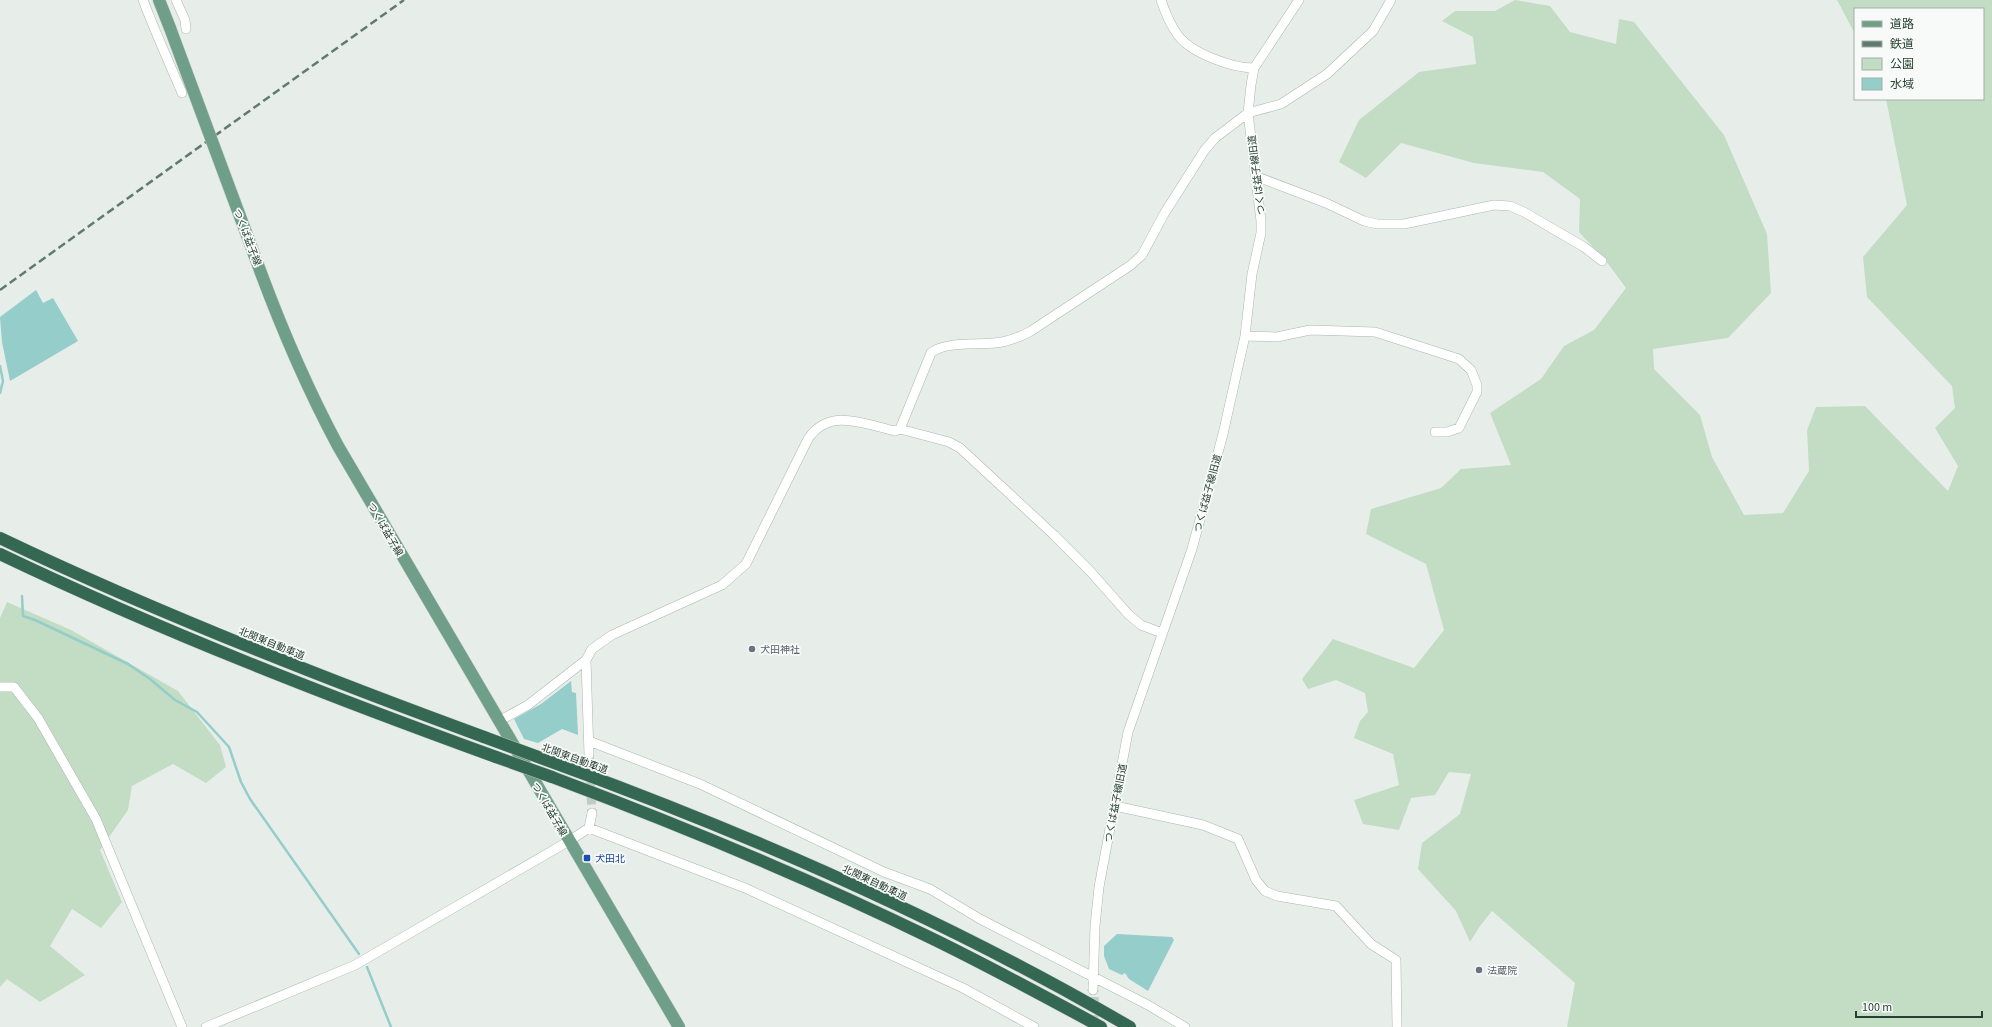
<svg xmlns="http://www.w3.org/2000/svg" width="1992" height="1027" viewBox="0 0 1992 1027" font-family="'Source Sans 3','Noto Sans JP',sans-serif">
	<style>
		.green { fill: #c2ddc3 }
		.water { fill: #94cdc9 }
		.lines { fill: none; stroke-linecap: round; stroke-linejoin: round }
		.stream { stroke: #94cdc9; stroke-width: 2.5 }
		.street-tunnel { stroke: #c1cbc5; stroke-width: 9; stroke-dasharray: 9 4.5; stroke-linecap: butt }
		.secondary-tunnel { stroke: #c1cbc5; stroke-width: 12; stroke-dasharray: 12 6; stroke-linecap: butt }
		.street-casing { stroke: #aab6af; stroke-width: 10 }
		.primary-casing { stroke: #c3c9c6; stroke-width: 13 }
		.highway-casing { stroke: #c3c9c6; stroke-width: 13 }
		.street { stroke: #fff; stroke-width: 9 }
		.primary { stroke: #6f9f88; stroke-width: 12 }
		.highway { stroke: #356853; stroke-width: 12 }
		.rail { stroke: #627a6e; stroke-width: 2.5; stroke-dasharray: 8 4; stroke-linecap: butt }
		.primary-bridge-casing { stroke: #c3c9c6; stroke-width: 13; stroke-linecap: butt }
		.highway-bridge-casing { stroke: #c3c9c6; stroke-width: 13; stroke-linecap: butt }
		.primary-bridge { stroke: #6f9f88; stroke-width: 12 }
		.highway-bridge { stroke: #356853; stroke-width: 12 }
		.worship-dot { fill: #6b7280; stroke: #f7faf8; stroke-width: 1.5 }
		.transit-dot { fill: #1a4fb4; stroke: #f7faf8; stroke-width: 1.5 }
		.labels { text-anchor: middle; stroke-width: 3.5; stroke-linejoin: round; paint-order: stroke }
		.street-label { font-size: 10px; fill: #273f33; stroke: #f7faf8 }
		.worship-label { font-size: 10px; fill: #5b616d; stroke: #f7faf8; text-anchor: start }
		.transit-label { font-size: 10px; fill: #164399; stroke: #f7faf8; text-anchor: start }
	</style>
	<rect width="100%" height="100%" fill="#e7eee9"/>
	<!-- green -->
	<path class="green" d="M1515,0L1550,6L1570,32L1616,44L1619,19L1634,22L1724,135L1767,234L1771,293L1728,338L1653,349L1654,369L1700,415L1712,457L1744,515L1783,513L1809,471L1807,430L1816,407L1865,406L1948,491L1958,466L1935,428L1955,408L1952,386L1867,297L1863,257L1907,205L1886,99H1983V9H1855V34L1837,0H1992V1027H1567L1575,983L1492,911L1480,926L1470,942L1456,911L1418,869L1422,843L1460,814L1471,774L1449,772L1435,795L1411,798L1399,830L1363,824L1354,800L1399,785L1393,754L1354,738L1360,721L1368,712L1365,693L1336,680L1308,689L1302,679L1333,639L1414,668L1444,630L1426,564L1366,534L1371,509L1441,488L1461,469L1511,465L1490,413L1541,379L1564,346L1594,330L1626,288L1606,261L1579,232L1580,199L1543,172L1474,163L1401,143L1366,178L1339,162L1359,120L1419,72L1476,64L1473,37L1442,21L1455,11H1495Z
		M7,602L71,630L178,691L220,745L226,767L206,783L173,764L132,786L128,810L100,850L122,902L101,928L72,909L50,946L85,975L40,1002L7,979L0,987V618Z"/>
	<!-- water -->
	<path class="water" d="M36,290L43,303L53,298L78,341L10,381L2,342L0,317Z
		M571,681L572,692L576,693L578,735L562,729L538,743L524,739L514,719L541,704Z
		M1117,934L1172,937L1174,940L1148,991L1129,979L1125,973L1122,975L1109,969L1104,956V946Z"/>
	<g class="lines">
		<!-- stream -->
		<path class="stream" d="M0,366L3,381L0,393
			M22,596L23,616L35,620L128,664L150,679L175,700L197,712L229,747L241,782L250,799L359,954
			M367,967L391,1027"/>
		<!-- street-tunnel -->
		<path class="street-tunnel" d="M589,755L592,813"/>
		<!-- secondary-tunnel -->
		<path class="secondary-tunnel" d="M1092,1027L1093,990"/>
		<!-- street casing -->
		<g class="street-casing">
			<path id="street" d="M143,0C155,32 169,62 182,93
				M176,0L185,20L186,29
				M1161,0C1165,12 1170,24 1177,34C1190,53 1232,68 1254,68
				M1255,176L1326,203L1364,221L1377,224H1404L1494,205L1510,206L1524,212L1584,247L1602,261
				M1245,336L1277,337L1310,330L1375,332L1459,359L1471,370L1477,385V392L1459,428L1447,432H1435
				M900,429L931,353C946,340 983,346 1002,342C1012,340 1022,336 1031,331L1131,265L1142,255L1164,214L1204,151L1215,138L1248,113L1281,104L1327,74L1373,31L1391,0
				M0,687H14L38,718L96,819L182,1027
				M499,721L528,705L586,660
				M589,741L700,784L884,872L930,889L980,919L1148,1005L1185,1027
				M589,755L586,660L592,649L612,635L722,585L746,564L808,439C829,407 864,424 895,431L900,429L949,442L960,448L1054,535L1090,571L1128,614L1141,625L1162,633
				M1115,806L1203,825L1238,839L1256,880L1265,891L1277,896L1336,906L1371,944L1396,960L1397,1027
				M589,828L745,888L963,988L1034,1027
				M1093,990L1095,926L1099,887L1128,732L1192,549L1223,434L1245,336L1252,274L1261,233V221L1248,113L1251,85L1254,68L1299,0
				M206,1027L355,965L569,841L589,828L592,813"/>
		</g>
		<!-- primary casing -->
		<g class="primary-casing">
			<path id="primary" d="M159,0L170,28
				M261,273C283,332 308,390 338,446L679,1027"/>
		</g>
		<!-- highway casing -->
		<g class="highway-casing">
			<path id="highway" d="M0,538C157,613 320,677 484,737
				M0,554C161,631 328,696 496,757
				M541,758C743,831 943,918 1130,1027
				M552,777C680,825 806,877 929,937C987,965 1044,996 1101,1027"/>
		</g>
		<!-- street -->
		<use href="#street" class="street"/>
		<!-- primary -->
		<use href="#primary" class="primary"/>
		<!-- highway -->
		<use href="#highway" class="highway"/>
		<!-- rail -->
		<path class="rail" d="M0,290L404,0"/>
		<!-- primary-bridge casing -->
		<g class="primary-bridge-casing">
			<path id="primary-bridge" d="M170,28L261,273"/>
		</g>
		<!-- highway-bridge casing -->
		<g class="highway-bridge-casing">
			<path id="highway-bridge" d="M484,737L541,758
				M496,757L552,777"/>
		</g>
		<!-- primary-bridge -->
		<use href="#primary-bridge" class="primary-bridge"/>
		<!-- highway-bridge -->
		<use href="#highway-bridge" class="highway-bridge"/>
	</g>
	<!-- markers -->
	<g class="worship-dot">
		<circle cx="752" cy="649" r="4"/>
		<circle cx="1479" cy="970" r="4"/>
	</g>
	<rect class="transit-dot" x="583" y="854" width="8" height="8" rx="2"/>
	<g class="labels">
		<!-- street labels -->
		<g class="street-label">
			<text transform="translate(1256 175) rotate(-97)" y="4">つくば益子線旧道</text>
			<text transform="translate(248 237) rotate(69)" y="4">つくば益子線</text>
			<text transform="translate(1207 493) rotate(-75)" y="4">つくば益子線旧道</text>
			<text transform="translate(386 529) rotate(60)" y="4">つくば益子線</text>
			<text transform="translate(272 643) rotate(22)" y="4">北関東自動車道</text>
			<text transform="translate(575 758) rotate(20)" y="4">北関東自動車道</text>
			<text transform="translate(1115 803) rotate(-79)" y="4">つくば益子線旧道</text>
			<text transform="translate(550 809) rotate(60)" y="4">つくば益子線</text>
			<text transform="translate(875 882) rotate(25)" y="4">北関東自動車道</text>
		</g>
		<!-- worship labels -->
		<g class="worship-label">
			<text x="760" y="653">犬田神社</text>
			<text x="1487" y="974">法蔵院</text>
		</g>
		<!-- transit labels -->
		<g class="transit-label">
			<text x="595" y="862">犬田北</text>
		</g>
	</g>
	<!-- legend -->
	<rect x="1854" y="8" width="130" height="92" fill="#f7faf8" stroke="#a4afa9"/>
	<rect x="1862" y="21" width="20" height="6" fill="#6f9f88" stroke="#a4afa9"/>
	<text x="1890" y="28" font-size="12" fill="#273f33">道路</text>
	<rect x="1862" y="41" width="20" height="6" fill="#627a6e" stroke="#a4afa9"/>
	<text x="1890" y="48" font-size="12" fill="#273f33">鉄道</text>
	<rect x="1862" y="58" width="20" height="12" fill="#c2ddc3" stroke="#a4afa9"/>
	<text x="1890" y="68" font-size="12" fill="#273f33">公園</text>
	<rect x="1862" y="78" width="20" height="12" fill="#94cdc9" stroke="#a4afa9"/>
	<text x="1890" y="88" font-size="12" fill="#273f33">水域</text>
	<!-- scale -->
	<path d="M1856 1011v6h126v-6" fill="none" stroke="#273f33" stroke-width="2"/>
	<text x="1862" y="1011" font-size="12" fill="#273f33" stroke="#f7faf8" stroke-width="3" paint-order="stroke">100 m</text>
</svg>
